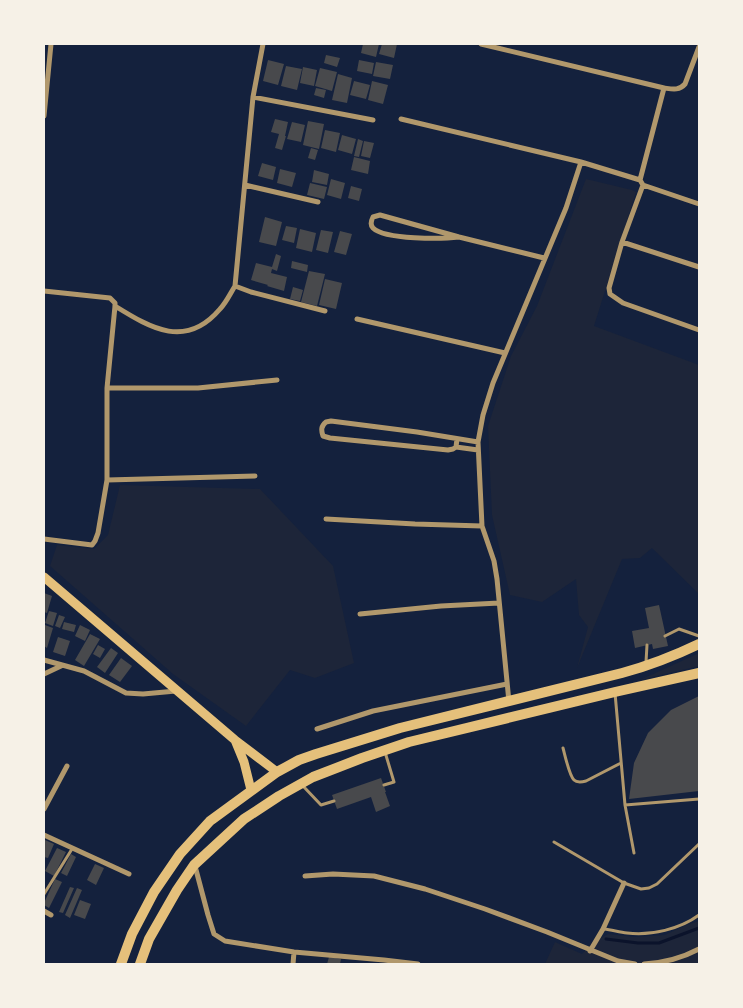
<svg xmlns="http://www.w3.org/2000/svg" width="743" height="1008" viewBox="0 0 743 1008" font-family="'Times New Roman',serif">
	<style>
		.green { fill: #1d2539 }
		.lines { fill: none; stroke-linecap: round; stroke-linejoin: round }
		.stream { stroke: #0b132b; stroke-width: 3 }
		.building { fill: #48494c }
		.service { stroke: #b1986c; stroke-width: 3 }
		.minor { stroke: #b1986c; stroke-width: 5 }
		.secondary { stroke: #e5c07b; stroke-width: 9 }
		.trunk { stroke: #e5c07b; stroke-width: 10 }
	</style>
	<rect width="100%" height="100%" fill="#14213d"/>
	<!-- green -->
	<path class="green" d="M586,179L632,190L636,192L594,326L699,365V594L652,548L640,558L622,559L577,668L588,627L579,615L576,579L542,602L510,595L492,515L488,426L511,356L537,306Z
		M120,485L260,489L333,566L354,663L315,678L290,670L246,726L173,674L50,566L57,545L94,549L108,535Z
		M699,653V666L640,680L697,654Z
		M699,921V964H545L555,942L582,954L592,943L608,934L634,937L665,935L686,925Z"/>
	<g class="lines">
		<!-- stream -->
		<path class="stream" d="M606,939L638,943H659L699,928"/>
	</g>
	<!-- building -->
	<path class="building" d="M363,44H379L376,57L361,53Z
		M382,44H397L394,58L379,54Z
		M326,55L340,58L337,67L324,63Z
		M268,60L284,64L278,85L263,81Z
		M359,60L374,63L372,74L357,71Z
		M376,62L393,65L390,79L373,76Z
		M286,66L302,69L297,90L281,86Z
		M303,67L317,70L314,86L300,83Z
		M320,68L337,72L332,91L315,86Z
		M338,74L352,78L347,103L332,100Z
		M354,81L370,85L366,99L350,95Z
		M372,81L388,85L383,104L368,100Z
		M316,88L326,90L324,98L314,95Z
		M275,119L288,122L285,136H286L282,150L275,148L279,134L271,132Z
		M308,121L324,124L319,149L303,145Z
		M292,122L305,125L301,142L287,139Z
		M325,130L340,133L336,152L321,148Z
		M342,135L356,139L352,154L338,150Z
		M358,139L363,141L359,157L354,156Z
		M364,141L374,143L370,158L361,156Z
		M311,148L318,150L315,160L308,158Z
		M354,157L370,161L368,174L351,170Z
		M262,163L276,167L273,180L258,176Z
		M280,169L296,173L292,187L277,183Z
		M314,170L329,174L327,185L312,182Z
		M331,179L345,183L341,199L327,195Z
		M310,183L327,187L324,199L307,195Z
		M351,186L362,189L359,201L348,198Z
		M265,217L282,222L276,246L259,242Z
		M286,226L297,228L294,243L282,240Z
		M300,229L316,233L312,252L296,248Z
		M321,230L333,232L328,253L316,250Z
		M340,231L352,234L346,255L334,252Z
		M276,254L281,256L277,271L272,269L271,273L287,277L284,291L267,286L268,285L251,280L256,263L272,267Z
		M292,261L308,265L307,272L291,268Z
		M309,271L325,274L317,306L301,302Z
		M325,279L342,283L336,309L319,305Z
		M293,287L303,290L300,301L290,299Z
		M44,593L52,596L47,613L44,612Z
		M659,605L668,646L653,649L652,644L635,648L632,631L649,628L645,608Z
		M49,611L57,613L53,626L45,623Z
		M59,615L65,617L60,628L55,626Z
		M64,622L76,625L74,632L62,629Z
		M45,625L53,628L47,648L44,646Z
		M80,625L90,630L85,641L75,636Z
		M90,634L100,639L84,666L75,660Z
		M58,637L70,641L65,656L53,652Z
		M98,645L105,649L100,658L93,654Z
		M111,648L118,653L105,673L97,667Z
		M121,658L132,666L120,682L109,675Z
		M699,696V791L629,799L634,763L648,733L671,710Z
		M381,778L386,792H385L390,806L376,812L371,797L337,809L332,795Z
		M45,840L54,844L48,858L44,857V844Z
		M57,848L66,852L54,876L45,871Z
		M71,854L76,857L67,876L61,873Z
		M95,864L104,868L96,885L87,880Z
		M55,879L62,882L49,908L44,905V903Z
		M70,887L74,888L63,913L59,912Z
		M77,888L82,890L70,918L65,915Z
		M80,900L91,904L85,919L74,915Z
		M329,957L341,959L340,964H327Z"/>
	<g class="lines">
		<!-- service -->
		<path class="service" d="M665,636L679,629L699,636
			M646,662L647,645
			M615,693L625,805L699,799
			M563,748C565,755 569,775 574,780C577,783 582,782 586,781L621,763
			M384,785L394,782L385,752
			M303,786L321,805L334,801
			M625,805L634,853
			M554,842L624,883L641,889L649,888L657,884L699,844
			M44,894L72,849
			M604,929C612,930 619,932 627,933C651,936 680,929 699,915"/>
		<!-- minor -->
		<path class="minor" d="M481,44L664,88C672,89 679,91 685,84L699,47
			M664,88L640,180L643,185L622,242L609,288L610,294L623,303L699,330
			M253,97L373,120
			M44,116L51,44
			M401,119L581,162L640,180
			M245,185L318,202
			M643,185L699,204
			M459,237C443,239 385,240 373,228C370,225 371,221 373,217L380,215L459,237L544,258
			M622,242L699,267
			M235,286L251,292L325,311
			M44,291L110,298L115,303V306L107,388V480L98,533L95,541L92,545L44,539
			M115,306C152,329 186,349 220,309C226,303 230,294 235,286L253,97L263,44
			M357,319L505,353
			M107,388H198L277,380
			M457,439L456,447L453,449L448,450L330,438L323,436C321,430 321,426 326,422L331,421L417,432L478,442
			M456,447L478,450
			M107,480L255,476
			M326,519L415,524L482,526
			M360,614L441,606L499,603
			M44,660L84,671L126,693L143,694L176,691
			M44,674L61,666
			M509,702L497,579L494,561L482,526L478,442L483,415L493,383L566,208L581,162
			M317,729L373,711L507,684
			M44,809L67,766
			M44,835L129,874
			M195,866L208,915L214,934L225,941L294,952L384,960L418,964
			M305,876L333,874L374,876L425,889L485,909L547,932L618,961L635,964
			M44,911L51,915
			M590,951L603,929L624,883
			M293,964L294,952
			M644,964C663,963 682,958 699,949"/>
		<!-- secondary -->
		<path class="secondary" d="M44,577L235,740L277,772
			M235,740L244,762L251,790"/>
		<!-- trunk -->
		<path class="trunk" d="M121,964L132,934L154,892L180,854L210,821L277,772L299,760L316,754L400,728L622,673C648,666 674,656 699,644
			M140,964L149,939L177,890L194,865L244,819L279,796L313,777L362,758L409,742L615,692L699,673"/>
	</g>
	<!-- border -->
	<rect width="743" height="1008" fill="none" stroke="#f6f1e7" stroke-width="90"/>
</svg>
